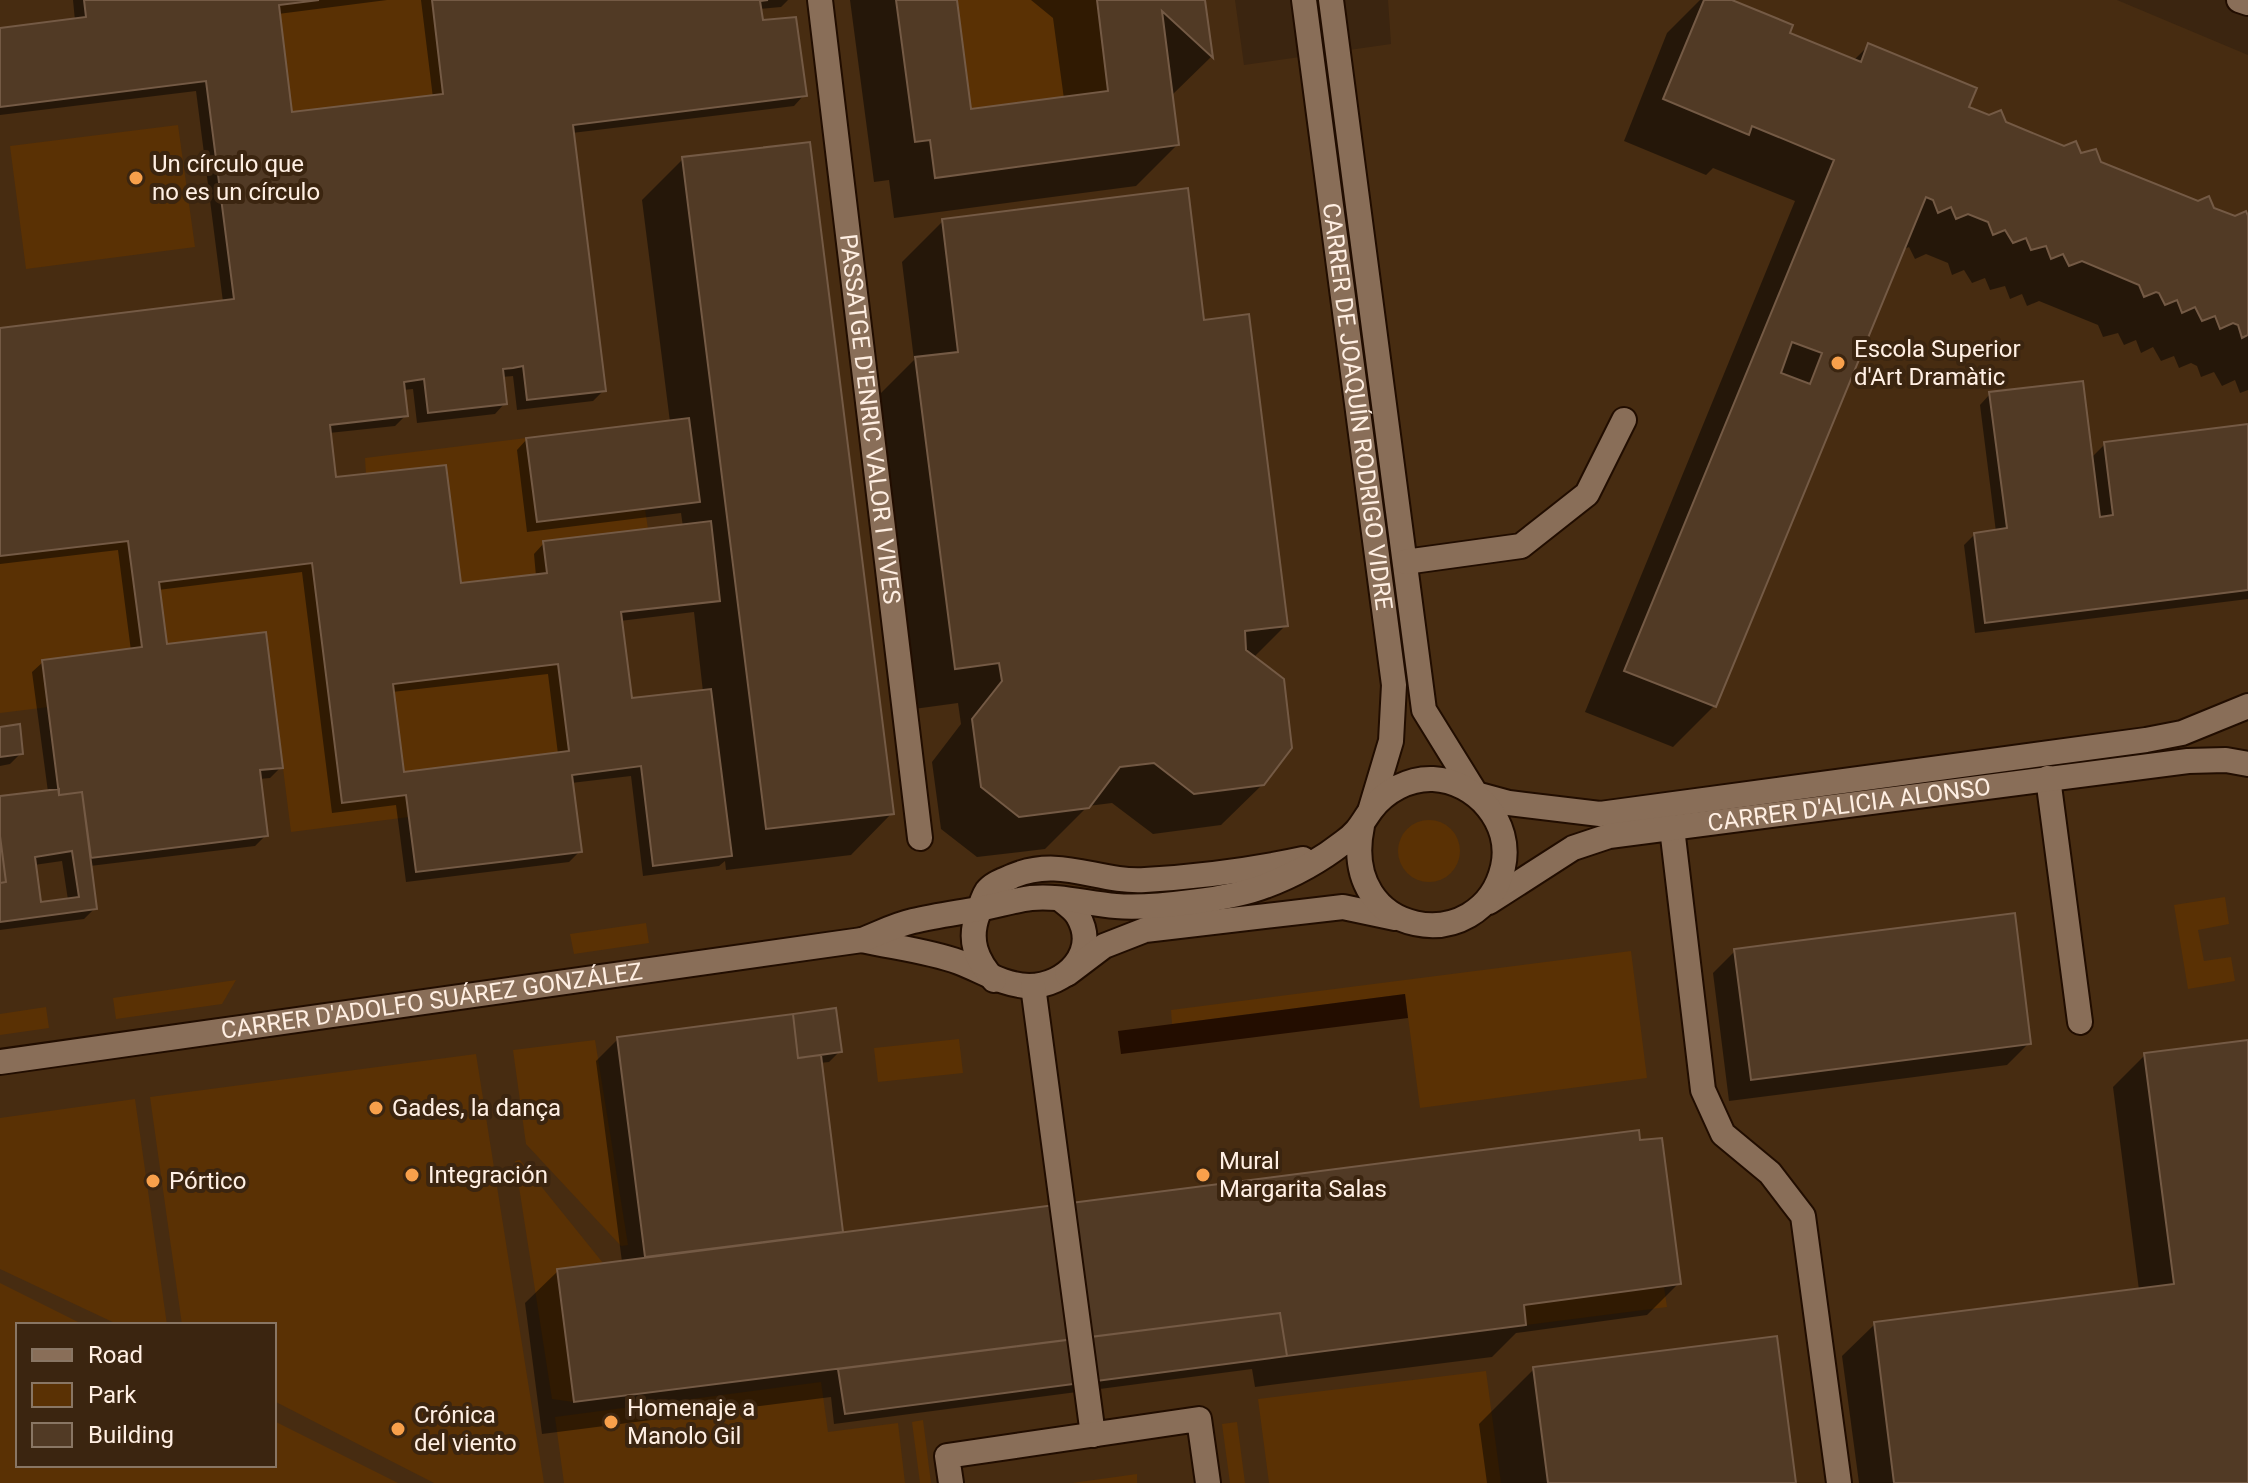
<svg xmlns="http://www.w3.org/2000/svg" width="2248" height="1483" viewBox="0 0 2248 1483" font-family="Roboto,sans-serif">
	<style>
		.built { fill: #472c11; fill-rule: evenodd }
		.green { fill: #5a3104 }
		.water { fill: #230d00 }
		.shadow { fill: #0007; fill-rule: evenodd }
		.building { fill: #513a25; stroke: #745a45; stroke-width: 2; fill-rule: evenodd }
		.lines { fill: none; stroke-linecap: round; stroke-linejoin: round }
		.service-casing { stroke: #210d00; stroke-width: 28 }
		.pedestrian-casing { stroke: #210d00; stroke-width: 28 }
		.tertiary-casing { stroke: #210d00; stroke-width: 28 }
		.service { stroke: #896e58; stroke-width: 24 }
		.pedestrian { stroke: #896e58; stroke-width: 24 }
		.tertiary { stroke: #896e58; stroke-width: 24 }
		.poi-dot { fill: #f8a04b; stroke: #3b2510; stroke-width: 3 }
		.labels { text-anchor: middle; stroke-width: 8; stroke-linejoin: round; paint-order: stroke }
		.poi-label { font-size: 24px; fill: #ffefe3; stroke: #3b2510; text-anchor: start }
		.street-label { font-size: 24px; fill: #ffefe3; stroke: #3b2510 }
	</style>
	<rect width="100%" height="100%" fill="#3b2510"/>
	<!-- built -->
	<path class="built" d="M0,0H1235L1244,65L1391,44L1388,0H2117L2248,55V1483H0ZM18,1325H274V1465H18Z"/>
	<!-- green -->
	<path class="green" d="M319,0H432L443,94L292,112L279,5Z
		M957,0H1097L1108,91L971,109Z
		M178,125L195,247L26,269L10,146Z
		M526,438L537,522L645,509L648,529L547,573L461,583L446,465L366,474L365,458Z
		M128,541L142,647L42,660L49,707L0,713V556Z
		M312,563L342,803L406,795L409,817L291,832L266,632L167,644L159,582Z
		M558,664L569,751L404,772L393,684Z
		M1398 851a31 31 0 1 1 62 0a31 31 0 1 1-62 0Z
		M2225,897L2229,924L2198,930L2204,961L2231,957L2235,981L2188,989L2174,905Z
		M646,923L649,943L574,954L570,934Z
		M1631,951L1647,1078L1420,1108L1405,994L1172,1024L1171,1010Z
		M236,980L222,1004L116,1019L113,998Z
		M46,1007L49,1028L0,1035V1014Z
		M959,1039L963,1073L878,1082L874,1048Z
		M595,1040L628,1245L621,1246L526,1144L513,1050Z
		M476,1054L544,1483H434L274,1401V1325H182L150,1097Z
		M135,1099L167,1325H119L0,1269V1118Z
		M520,1160L603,1263L557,1269L574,1402L552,1399L515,1161Z
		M0,1283L84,1325H18V1465H274V1421L398,1483H0Z
		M1664,1287L1667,1307L1526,1325L1524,1305Z
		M1486,1371L1501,1483H1269L1258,1399Z
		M821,1382L828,1432L898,1423L905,1483H564L555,1417Z
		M923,1420L931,1483H920L912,1422Z
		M1237,1422L1245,1483H1230L1222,1424Z
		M1137,1474V1483H1072Z"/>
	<!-- water -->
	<path class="water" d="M1405,994L1408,1018L1121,1054L1118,1031Z"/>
	<!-- shadow -->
	<path class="shadow" d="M73,0H387L278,14L290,114L433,98L421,0H788L781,7L759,9L761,23L804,95L794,106L572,133L604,390L593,401L517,410L513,376L502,377L505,403L495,414L417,423L413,389L403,390L406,415L395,426L329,433L334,480L460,585L536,576L534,554L544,543L683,527L681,513L527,532L517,450L527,439L670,422L642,200L683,159L892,813L851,855L726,870L725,861L719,866L643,876L631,776L571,783L580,851L569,862L406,882L396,805L332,813L302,572L158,590L165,646L281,767L270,778L259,779L266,835L255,846L90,866L95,908L84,919L0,930V798L48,792L32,672L43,662L131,651L118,550L0,564V330L223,302L196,91L0,115V30L75,21ZM694,612L703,692L630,701L620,621ZM548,674L558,754L402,774L392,692ZM62,861L68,900L40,904L34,865Z
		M850,0H955L969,111L1064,99L1053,18L1031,0H1203L1211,57L1171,96L1177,145L1136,186L894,218L889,180L874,182Z
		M1700,0H1727L1788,34L1853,61L1868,46L1966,108L2213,209L2248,220V390L2240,393L2235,380L2222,386L2214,372L2201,377L2197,366L2191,363L2179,368L2174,356L2161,361L2153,347L2141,353L2136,340L2124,345L2118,333L2103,337L2098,325L2039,301L2027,306L2022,294L2010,299L2005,286L1990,290L1985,278L1972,283L1964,270L1952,275L1948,263L1926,254L1915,259L1909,247L1902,250L1714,706L1673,747L1585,712L1795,201L1713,168L1706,175L1624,141L1667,33Z
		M943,221L1202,322L1286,625L1253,658L1263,784L1221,825L1153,834L1112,803L1088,806L1045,849L977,857L941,829L932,762L961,724L958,703L914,709L874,400L914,360L902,262Z
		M1990,394L2091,458L2105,444L2248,426V599L1975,633L1964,545L1975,534L1996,532L1980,405Z
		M0,729L21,753L10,764L0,766Z
		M1735,951L2029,1043L2007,1065L1729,1101L1713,973Z
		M618,1039L840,1051L829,1062L820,1063L841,1231L838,1235L1679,1283L1647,1315L1516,1333L1492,1357L1255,1387L1252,1369L834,1424L831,1397L542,1434L525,1303L558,1271L622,1262L596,1061Z
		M2248,1042V1483H1859L1842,1356L1875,1324L2139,1290L2113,1087L2145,1055Z
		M1534,1369L1794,1483H1487L1479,1424Z"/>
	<!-- building -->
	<path class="building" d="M84,0H319L279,5L292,112L443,94L432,0H768L760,1L763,20L796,17L807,96L573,125L606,391L527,400L523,366L513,368L503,369L507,404L428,413L424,379L404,382L408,416L330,425L336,477L446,465L461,583L547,573L543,541L711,521L720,601L621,612L632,698L711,689L732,856L653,866L641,766L572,775L582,852L416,872L406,795L342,803L312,563L159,582L167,644L266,632L283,768L260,770L268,836L91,858L82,792L59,795L42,660L142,647L128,541L0,556V328L234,299L206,81L0,107V28L86,17ZM558,664L569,751L404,772L393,684Z
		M896,0H957L971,109L1108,91L1097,0H1205L1213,58L1162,11L1179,145L935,178L930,140L915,142Z
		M1704,0H1732L1793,25L1790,33L1861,62L1868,43L1977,88L1969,107L1989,115L2001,110L2006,122L2064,146L2076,141L2081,153L2096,149L2101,162L2198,201L2209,196L2214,208L2235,216L2246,211L2248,216V335L2242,338L2238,325L2233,323L2220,329L2215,316L2202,321L2195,307L2182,313L2177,300L2165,305L2159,293L2156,292L2144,297L2139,285L2082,261L2069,266L2063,254L2051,259L2046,246L2031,250L2026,238L2013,243L2005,230L1993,235L1988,222L1968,214L1956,219L1951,207L1938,213L1933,200L1926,197L1716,707L1624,671L1834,160L1752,126L1749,135L1663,99ZM1792,342L1822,353L1810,384L1781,373Z
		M810,142L894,814L766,829L682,157Z
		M1188,188L1204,320L1249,314L1288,626L1245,631L1246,650L1284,679L1292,748L1264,785L1194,794L1154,763L1120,767L1089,808L1019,817L981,787L972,719L1002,681L999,663L955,669L915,357L958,352L942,219Z
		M2083,381L2100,517L2113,515L2104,442L2248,424V590L1985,623L1974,533L2007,528L1989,392Z
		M689,418L700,502L537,522L526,438Z
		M20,724L23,754L0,757V727Z
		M59,789V795L82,792L97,909L0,922V883L6,882L0,836V796ZM72,851L79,897L41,902L35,857Z
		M0,836L6,882L0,883Z
		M2015,913L2031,1044L1751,1080L1734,949Z
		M836,1008L842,1052L798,1058L793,1014Z
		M793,1014L798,1058L821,1055L843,1232L645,1257L617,1037Z
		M2248,1040V1483H1894L1874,1322L2174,1284L2144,1053Z
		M1639,1130L1640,1140L1662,1138L1681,1284L1524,1305L1526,1325L1287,1356L1280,1313L574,1402L557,1269Z
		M1280,1313L1287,1356L845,1414L838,1369Z
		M1777,1336L1796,1483H1548L1533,1367Z"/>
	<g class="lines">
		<!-- service casing -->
		<g class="service-casing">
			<g id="service">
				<path id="s1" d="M1304,0L1394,685L1391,741L1371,808"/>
				<path d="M1331,0L1424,710L1476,794L1509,803L1600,814L2146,740L2182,733L2248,706"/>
				<path d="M1405,562L1521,546L1587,494L1624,420"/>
				<path d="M2048,778L2080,1022"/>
				<path d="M1672,828L1703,1090L1723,1134L1770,1173L1803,1216L1839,1483"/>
				<path id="s2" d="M1489,902L1573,848L1609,836L2188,761L2226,760L2248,764"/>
				<path d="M862,940C893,947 929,951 959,962C983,971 1002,985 1029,986C1066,986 1099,952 1078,916C1074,909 1066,904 1060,899"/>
				<path d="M1067,974L1104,946L1145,930L1343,907L1395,918"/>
				<path d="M994,980C976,960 968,940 978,914C980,907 983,897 987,891C993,883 1005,880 1013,876C1061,856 1098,883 1145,880C1197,877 1252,870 1303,859"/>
				<path id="s3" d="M0,1062L862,940C878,934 895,925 913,921C934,916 956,913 978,909C996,906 1014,900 1031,898C1059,895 1088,904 1116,906C1150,909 1233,899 1265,886C1292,876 1321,860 1344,842C1359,831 1361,824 1371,810C1385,791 1409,778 1433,779C1476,781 1513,823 1503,867C1482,959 1338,939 1362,826"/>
			</g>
		</g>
		<!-- pedestrian casing -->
		<g class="pedestrian-casing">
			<g id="pedestrian">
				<path id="s4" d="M820,0L920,838"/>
				<path d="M1033,986L1093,1435"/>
				<path d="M951,1483L947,1456L1199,1419L1208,1483"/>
			</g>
		</g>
		<!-- tertiary casing -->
		<g class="tertiary-casing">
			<path id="tertiary" d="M2239,0L2248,3"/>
		</g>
		<!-- service -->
		<use href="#service" class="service"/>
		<!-- pedestrian -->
		<use href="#pedestrian" class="pedestrian"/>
		<!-- tertiary -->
		<use href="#tertiary" class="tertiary"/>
	</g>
	<!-- markers -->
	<g class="poi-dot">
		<circle cx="136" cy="178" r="8"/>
		<circle cx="1838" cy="363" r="8"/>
		<circle cx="376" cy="1108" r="8"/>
		<circle cx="412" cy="1175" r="8"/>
		<circle cx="1203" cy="1175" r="8"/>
		<circle cx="153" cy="1181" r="8"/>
		<circle cx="611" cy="1422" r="8"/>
		<circle cx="398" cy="1429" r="8"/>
	</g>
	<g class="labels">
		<!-- poi labels -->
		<g class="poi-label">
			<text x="152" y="172">Un círculo que<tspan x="152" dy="28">no es un círculo</tspan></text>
			<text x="1854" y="357">Escola Superior<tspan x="1854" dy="28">d'Art Dramàtic</tspan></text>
			<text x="392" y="1116">Gades, la dança</text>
			<text x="1219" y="1169">Mural<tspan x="1219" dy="28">Margarita Salas</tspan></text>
			<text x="428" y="1183">Integración</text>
			<text x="169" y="1189">Pórtico</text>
			<text x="627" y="1416">Homenaje a<tspan x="627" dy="28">Manolo Gil</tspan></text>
			<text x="414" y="1423">Crónica<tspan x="414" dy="28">del viento</tspan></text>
		</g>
		<!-- street labels -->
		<g class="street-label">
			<text dy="8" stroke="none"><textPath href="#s1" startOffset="410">CARRER DE JOAQUÍN RODRIGO VIDRE</textPath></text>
			<text dy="8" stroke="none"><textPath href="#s4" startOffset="422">PASSATGE D'ENRIC VALOR I VIVES</textPath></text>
			<text dy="8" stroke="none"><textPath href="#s2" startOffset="380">CARRER D'ALICIA ALONSO</textPath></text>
			<text dy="8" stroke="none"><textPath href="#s3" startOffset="436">CARRER D'ADOLFO SUÁREZ GONZÁLEZ</textPath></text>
		</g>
	</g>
	<!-- legend -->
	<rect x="16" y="1323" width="260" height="144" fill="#3b2510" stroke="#897664" stroke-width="2"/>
	<rect x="32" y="1349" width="40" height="12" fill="#896e58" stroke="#897664" stroke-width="2"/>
	<text x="88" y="1363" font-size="24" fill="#ffefe3">Road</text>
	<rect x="32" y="1383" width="40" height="24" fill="#5a3104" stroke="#897664" stroke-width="2"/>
	<text x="88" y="1403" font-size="24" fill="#ffefe3">Park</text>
	<rect x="32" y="1423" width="40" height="24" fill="#513a25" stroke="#897664" stroke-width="2"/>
	<text x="88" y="1443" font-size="24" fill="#ffefe3">Building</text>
</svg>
